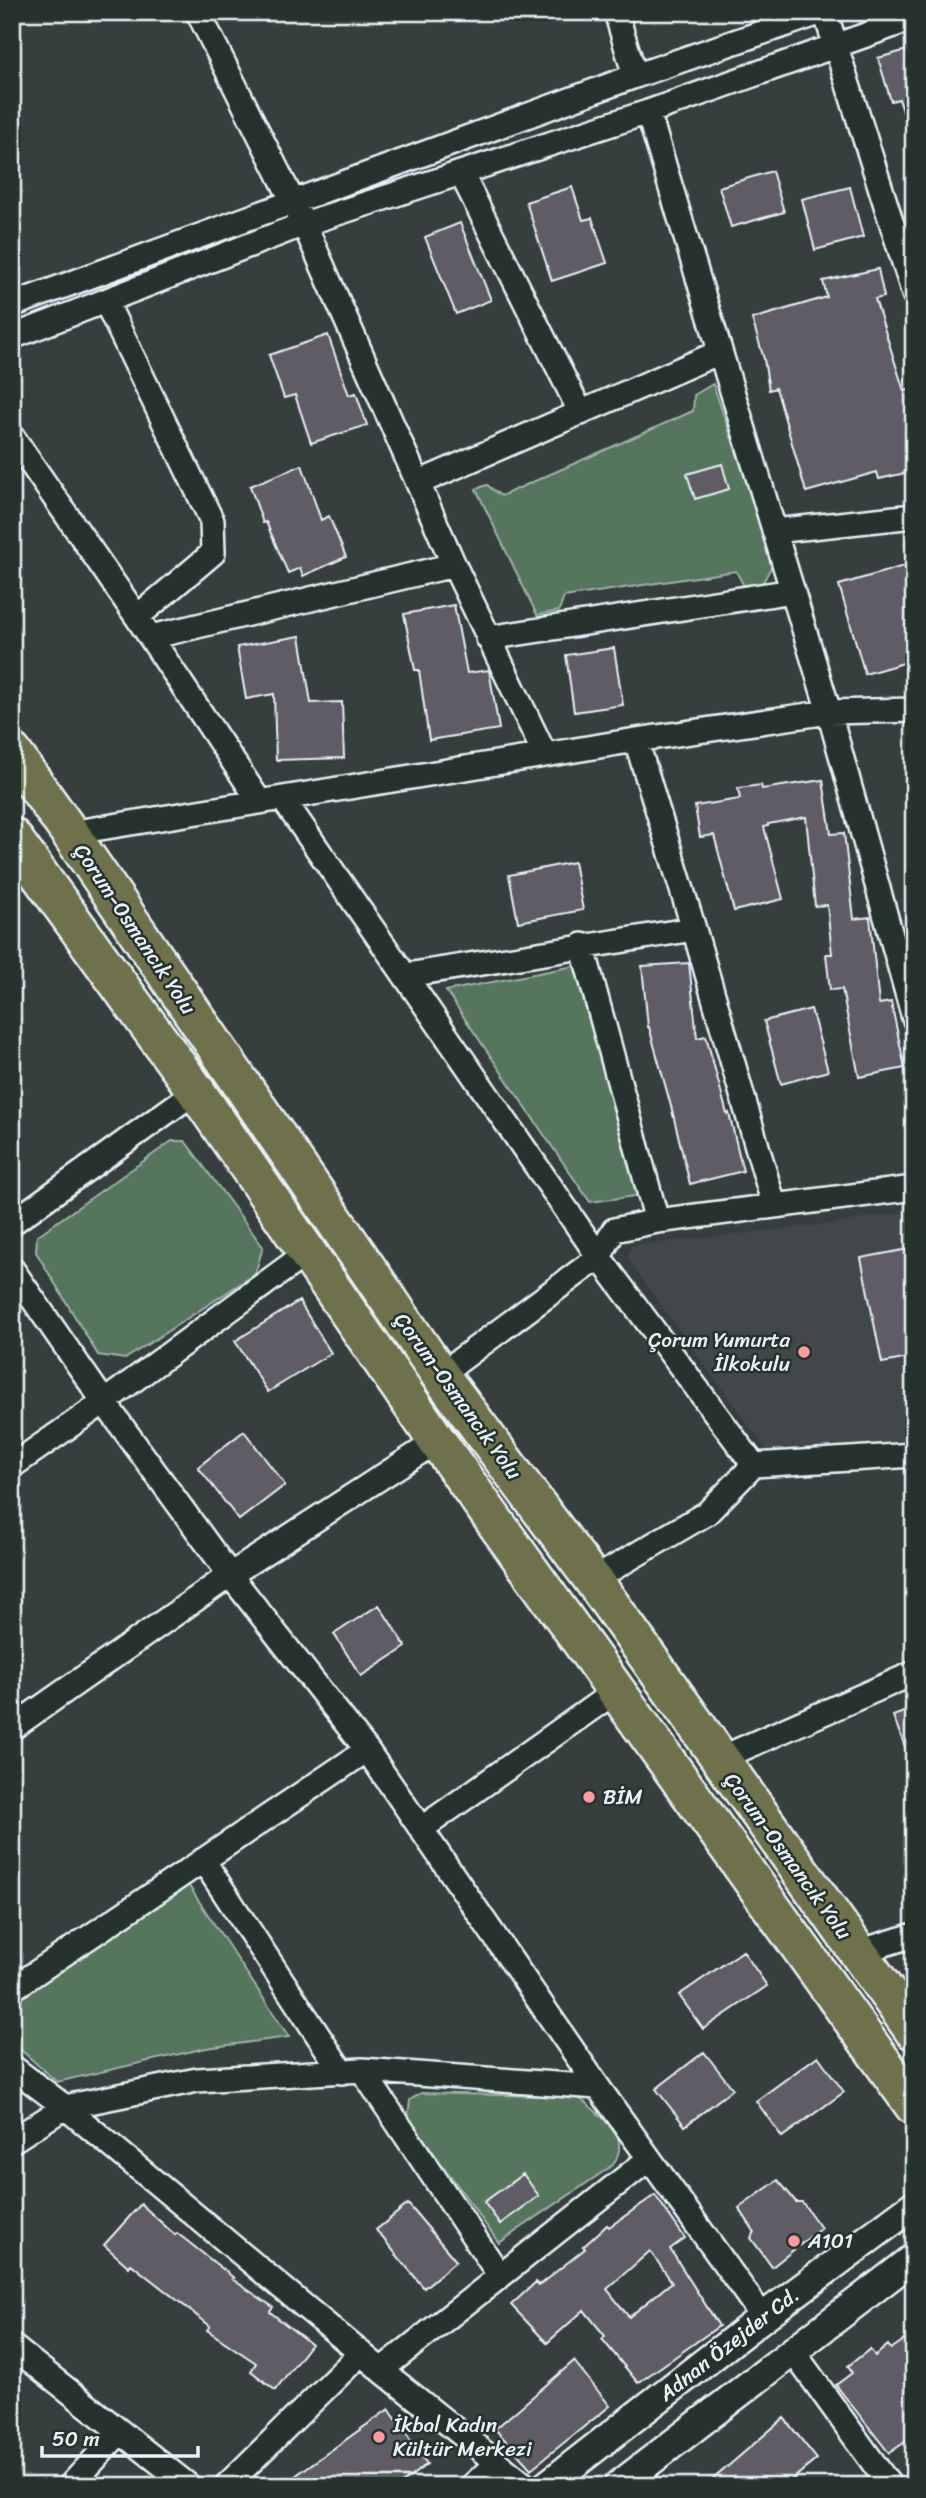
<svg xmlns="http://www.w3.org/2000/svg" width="926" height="2498" viewBox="0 0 926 2498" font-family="Sriracha,sans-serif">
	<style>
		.built { fill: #43474a }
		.green { fill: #54745d; stroke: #9eb2aa; stroke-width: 2 }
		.building { fill: #5e5b65; stroke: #e8f1f8; stroke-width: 2; fill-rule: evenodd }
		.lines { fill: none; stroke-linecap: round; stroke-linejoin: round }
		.minor-casing { stroke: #e8f1f8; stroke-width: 28 }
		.tertiary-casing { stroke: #e8f1f8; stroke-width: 33 }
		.trunk-casing { stroke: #e8f1f8; stroke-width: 42 }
		.minor { stroke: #26332d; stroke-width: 23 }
		.tertiary { stroke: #26332d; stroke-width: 28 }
		.trunk { stroke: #6e714b; stroke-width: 37 }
		.poi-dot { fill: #ff9aa2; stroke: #26332d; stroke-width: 2.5 }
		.labels { text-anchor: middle; stroke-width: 5; stroke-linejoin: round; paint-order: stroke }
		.street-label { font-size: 21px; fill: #e8f1f8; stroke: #26332d }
		.poi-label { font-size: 21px; fill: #e8f1f8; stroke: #26332d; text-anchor: start }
	</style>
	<rect width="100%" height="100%" fill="#373f3e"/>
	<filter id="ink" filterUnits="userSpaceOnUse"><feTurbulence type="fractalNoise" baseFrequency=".0143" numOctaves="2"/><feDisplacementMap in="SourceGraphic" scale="14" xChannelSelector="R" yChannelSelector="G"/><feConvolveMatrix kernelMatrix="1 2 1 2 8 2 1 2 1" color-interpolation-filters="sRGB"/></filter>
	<g filter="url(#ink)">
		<!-- built -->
		<path class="built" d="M914,1211V1444L777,1456L768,1452L628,1260L631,1246L829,1224Z"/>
		<!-- green -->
		<path class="green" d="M713,384L774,562L762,584L745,588L736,571L564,597L559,611L537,615L476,489L487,485L501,496L693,411L694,395Z
			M580,965L643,1195L590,1202L446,991Z
			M172,1141H185L263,1247L255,1274L125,1359L98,1355L36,1252L37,1236Z
			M185,1880L289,2037L206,2048L57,2082L12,2042V2000Z
			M421,2093L577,2097C590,2105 617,2128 619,2143C620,2152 617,2158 613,2165L499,2243L408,2117L410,2100Z"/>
		<!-- building -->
		<path class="building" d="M914,48V132L910,133L899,99L891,101L878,58Z
			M772,171L784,212L731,227L719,187Z
			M572,187L583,220L592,218L607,263L552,281L526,202Z
			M850,187L863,237L815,250L802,199Z
			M460,223L491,300L456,314L425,237Z
			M878,269L884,297L875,299L904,391L914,389V471L879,479L877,472L806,492L776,388L769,390L764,359L752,319L827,297L823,281Z
			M328,335L349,395L356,393L367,425L311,443L295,395L284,398L269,355Z
			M722,464L729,489L695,499L687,474Z
			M302,465L321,520L329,516L346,557L303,576L300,568L288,573L266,522L263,523L250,486Z
			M914,563V660L865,674L839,585Z
			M454,605L467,673L489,670L499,729L429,740L419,670H415L404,614Z
			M300,636L311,703L342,702L344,758L276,760L274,694L246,699L237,647Z
			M614,648L623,705L574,712L566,655Z
			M823,780L831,834L844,833L854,919L870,917L879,1004L891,1002L905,1068L859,1077L842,989L830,990L826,954H832L827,905L815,906L806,817L768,824V826L764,827L783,899L734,911L714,835L700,837L695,806L740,799L738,788L761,785L762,789Z
			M574,862L583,910L518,922L509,875Z
			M689,963L697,1038L706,1036L727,1114L729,1113L743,1171L690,1184L671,1106L649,1027H648L642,966Z
			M811,1009L828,1071L781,1084L764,1021Z
			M914,1248V1357L882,1363L861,1258Z
			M299,1301L331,1353L268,1392L235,1341Z
			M244,1431L285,1485L239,1520L198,1467Z
			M379,1605L406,1647L361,1676L334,1634Z
			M914,1708V1766L913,1767L893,1716Z
			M743,1951L767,1986L703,2029L679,1995Z
			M704,2052L733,2089L685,2126L656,2089Z
			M818,2056L844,2092L782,2137L756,2101Z
			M523,2174L539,2196L500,2224L484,2202Z
			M778,2180L796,2202H802L821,2228L772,2267L751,2238L754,2231L739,2208Z
			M655,2195L685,2238L670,2249L719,2326L638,2383L602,2339L605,2336L584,2310L547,2343L511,2305L536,2282L539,2285L585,2249L583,2247L607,2225L609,2227ZM650,2251L672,2282L629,2317L607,2289Z
			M141,2204L175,2235L177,2233L234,2278L232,2279L273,2307L270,2312L311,2344L275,2390L251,2371L256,2363L207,2330L210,2326L131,2264L129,2267L104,2245Z
			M408,2204L456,2261L424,2288L376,2230Z
			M914,2333V2436L889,2453L836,2385L852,2373L848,2366L870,2349L875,2356L888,2345L891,2349Z
			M574,2361L610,2406L531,2469L495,2429Z
			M389,2409L427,2464L398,2486H281Z
			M784,2418L817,2459L784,2486H705Z"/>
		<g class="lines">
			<!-- minor casing -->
			<g class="minor-casing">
				<path id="minor" d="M198,12L304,224L454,565L545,755
					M616,12L635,76L822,12
					M825,12L914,294
					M648,112L829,712L914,1018
					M461,173L581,413
					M106,302L212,521L213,553L137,617
					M12,305L635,76
					M12,337L304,224L648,112L914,18
					M12,436L137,617L260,802
					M418,483L720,352
					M774,531L914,516
					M151,637L454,565
					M488,638L793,591
					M636,740L694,929L774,1205
					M283,799L599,1257L754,1465
					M70,833L636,740L829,712L914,710
					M582,945L657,1221
					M407,975L694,929
					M12,1223L196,1091
					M12,1269L104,1402L230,1575L367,1750L598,2087L763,2317
					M440,1375L599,1257L614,1230L657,1221L914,1188
					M12,1466L104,1402L308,1252
					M593,1580L707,1513L754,1465L914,1455
					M12,1728L230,1575L437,1441
					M719,1759L914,1673
					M421,1829L616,1691
					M203,1860L342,2072
					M858,1952L914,1935
					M12,1989L367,1750
					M12,2067L65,2107L381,2370L526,2486
					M362,2070L500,2276
					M12,2141L65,2107L197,2080L362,2070L598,2087
					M12,2346L189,2486
					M792,2350L890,2486
					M381,2370L649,2159
					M70,2486L120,2432
					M226,2486L361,2353
					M472,2486L497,2463"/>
			</g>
			<!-- tertiary casing -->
			<g class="tertiary-casing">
				<path id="tertiary" d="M546,2486L763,2317L914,2205
					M618,2486L914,2258"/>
			</g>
			<!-- trunk casing -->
			<g class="trunk-casing">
				<path id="trunk" d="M12,752L70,833L440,1375L593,1580L914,2031
					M12,837L196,1091L437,1441L914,2106"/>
			</g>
			<!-- minor -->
			<use href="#minor" class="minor"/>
			<!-- tertiary -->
			<use href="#tertiary" class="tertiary"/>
			<!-- trunk -->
			<use href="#trunk" class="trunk"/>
		</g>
	</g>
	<!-- markers -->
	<g class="poi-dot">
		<circle cx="804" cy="1352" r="7"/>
		<circle cx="589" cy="1797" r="7"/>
		<circle cx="794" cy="2241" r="7"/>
		<circle cx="379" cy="2437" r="7"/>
	</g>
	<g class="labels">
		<!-- street labels -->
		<g class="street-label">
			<text transform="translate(135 929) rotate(56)" y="7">Çorum-Osmancık Yolu</text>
			<text transform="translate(458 1396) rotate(54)" y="7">Çorum-Osmancık Yolu</text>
			<text transform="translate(788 1856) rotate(54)" y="7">Çorum-Osmancık Yolu</text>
			<text transform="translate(729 2344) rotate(-38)" y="7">Adnan Özejder Cd.</text>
		</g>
		<!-- poi labels -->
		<g class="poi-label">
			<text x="790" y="1347" text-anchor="end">Çorum Yumurta<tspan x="790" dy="24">İlkokulu</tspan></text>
			<text x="603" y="1804">BİM</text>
			<text x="808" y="2248">A101</text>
			<text x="393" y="2432">İkbal Kadın<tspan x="393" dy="24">Kültür Merkezi</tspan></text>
		</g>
	</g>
	<!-- margin -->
	<rect width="926" height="2498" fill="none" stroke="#26332d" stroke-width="42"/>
	<rect x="21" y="21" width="884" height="2456" fill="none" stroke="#e8f1f8" stroke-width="2.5" filter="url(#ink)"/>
	<!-- scale -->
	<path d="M42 2446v10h156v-10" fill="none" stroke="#e8f1f8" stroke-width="3.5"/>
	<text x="52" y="2446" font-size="21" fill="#e8f1f8" stroke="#26332d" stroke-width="5" paint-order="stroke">50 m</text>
</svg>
